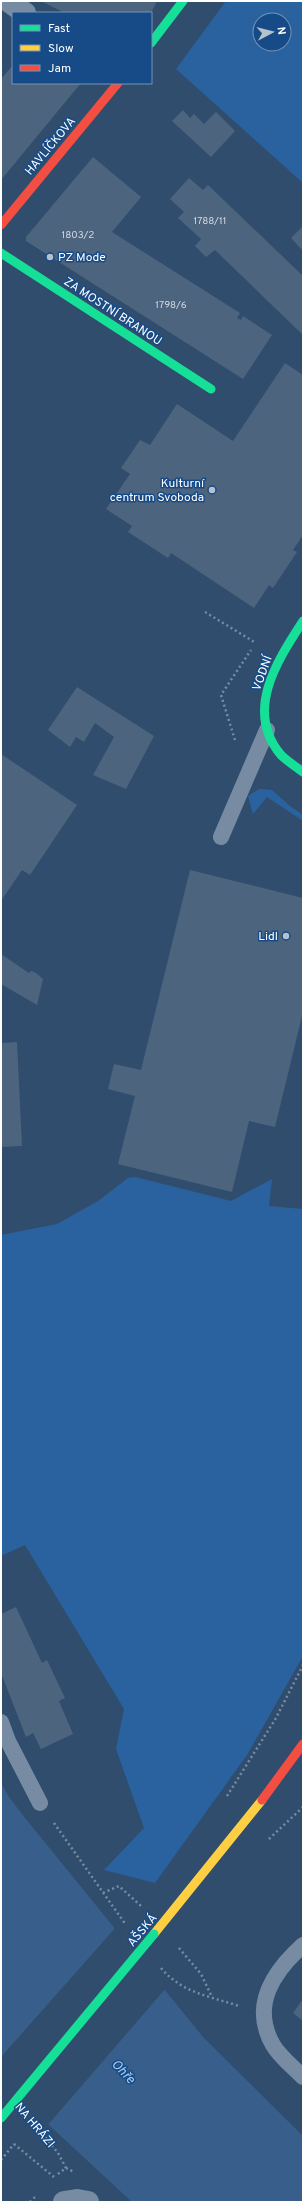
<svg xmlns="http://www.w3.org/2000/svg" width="304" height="2203" viewBox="0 0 304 2203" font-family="Overpass,sans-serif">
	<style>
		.green { fill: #29629e; fill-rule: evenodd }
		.water { fill: #385f8b }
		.pier { fill: #304d6e }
		.building { fill: #4d647e }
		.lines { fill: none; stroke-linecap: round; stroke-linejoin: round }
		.path { stroke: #778ca3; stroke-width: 2.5; stroke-dasharray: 2 3; stroke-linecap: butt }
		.lane { stroke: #778ca3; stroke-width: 16 }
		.street { stroke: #778ca3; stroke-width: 22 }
		.fast { stroke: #16e098; stroke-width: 9 }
		.slow { stroke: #ffcf43; stroke-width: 9 }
		.jam { stroke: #f24e42; stroke-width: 9 }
		.fast-bridge { stroke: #16e098; stroke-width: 9 }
		.poi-dot { fill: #b7c1cc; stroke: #164b88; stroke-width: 1.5 }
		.labels { text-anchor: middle; stroke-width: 3; stroke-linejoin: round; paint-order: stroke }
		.number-label { font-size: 10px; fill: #d2d8df }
		.street-label { font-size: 12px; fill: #fff; stroke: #164b88 }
		.poi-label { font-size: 12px; fill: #fff; stroke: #164b88; text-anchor: end }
		.water-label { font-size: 13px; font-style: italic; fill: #a8cef6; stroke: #164b88 }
	</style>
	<rect width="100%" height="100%" fill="#304d6e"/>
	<!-- green -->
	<path class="green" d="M226,1H303V183L176,69ZM260,20H284V44H260Z
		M259,789L272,790L290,806L303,815V821L267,797L253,814L248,796Z
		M135,1177L231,1201L272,1179L269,1206L303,1209V1656L247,1755L155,1883L104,1870L144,1828L116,1749L124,1709L25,1545L1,1556V1235L57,1224L98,1201L128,1178Z"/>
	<!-- water -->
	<path class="water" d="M1,1783L9,1797L25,1818L203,2037L303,2136V2202H132L50,2126L1,2072Z"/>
	<!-- pier -->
	<path class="pier" d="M116,1927L166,1988L47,2126L1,2075V2057Z"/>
	<!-- building -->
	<path class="building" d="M41,1H157L151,13H65Z
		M13,65V83H81L1,180V79Z
		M183,110L190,118L194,114L204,124L216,112L235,131L211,157L172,121Z
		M93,157L141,197L112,232L240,313L237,318L241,320L243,316L272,335L243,379L26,241V237Z
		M189,178L203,190L208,185L303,276V335L215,250L206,257L195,246L201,239L178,218L184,212L170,199Z
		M303,226V251L291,238Z
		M285,363L303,375V535L293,550L297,552L273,588L269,585L254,608L171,553L168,558L128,532L132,526L106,509L130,474L121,468L140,440L150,445L177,404L233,441Z
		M77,687L154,736L126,789L93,775L114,737L95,723L84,742L76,737L70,747L48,730Z
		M1,754L77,805L30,875L22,870L1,901Z
		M190,870L303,898V1012L275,1127L249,1121L232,1192L118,1164L135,1096L108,1089L114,1064L141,1070Z
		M1,954L29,973L31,971L36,973L43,979L37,1005L1,984Z
		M17,1042L22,1146L1,1147V1043Z
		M16,1607L42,1663L47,1660L65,1698L59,1701L73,1734L41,1749L33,1733L26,1737L1,1673V1614Z
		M303,1999V2021L293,2013Z"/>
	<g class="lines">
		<!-- path -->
		<path class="path" d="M205,612L256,643
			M235,740L221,695L251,650
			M227,1796L276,1718L303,1665
			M54,1823L126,1925
			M269,1839L303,1807
			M103,1893L119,1886L141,1906
			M179,1948L201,1974L212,1997
			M161,1968C182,1993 209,1996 239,2006
			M33,2122L58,2153L66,2168
			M14,2144L54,2177
			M1,2160L14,2144
			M66,2168L74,2172
			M58,2174L66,2168
			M30,2202L36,2196"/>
		<!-- lane -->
		<path class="lane" d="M221,837L267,730
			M1,1722L8,1741L40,1803
			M303,1945C274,1971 250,2005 273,2045C280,2057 293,2067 303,2077"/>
		<!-- street -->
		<path class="street" d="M8,1L25,13
			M64,2202L77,2200L88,2202"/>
		<!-- fast -->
		<path class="fast" d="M151,43L183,1
			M1,253L211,389
			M303,621C277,661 244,711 281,755C287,761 296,767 303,772"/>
		<!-- slow -->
		<path class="slow" d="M154,1934L262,1800"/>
		<!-- jam -->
		<path class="jam" d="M1,225L118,83
			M262,1800L303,1744"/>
		<!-- fast-bridge -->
		<path class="fast-bridge" d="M1,2118L154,1934"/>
	</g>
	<!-- markers -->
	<g class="poi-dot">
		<circle cx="50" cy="257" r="4"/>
		<circle cx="212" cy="490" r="4"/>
		<circle cx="286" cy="936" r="4"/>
	</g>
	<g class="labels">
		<!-- number labels -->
		<g class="number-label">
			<text x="210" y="224">1788/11</text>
			<text x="78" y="238">1803/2</text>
			<text x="171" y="308">1798/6</text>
		</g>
		<!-- street labels -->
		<g class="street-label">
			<text transform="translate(50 146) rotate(-50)" y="4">HAVLÍČKOVA</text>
			<text transform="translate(113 311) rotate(33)" y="4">ZA MOSTNÍ BRANOU</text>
			<text transform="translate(262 673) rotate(-70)" y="4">VODNÍ</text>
			<text transform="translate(142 1930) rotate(-50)" y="4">AŠSKÁ</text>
			<text transform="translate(35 2125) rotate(50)" y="4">NA HRÁZI</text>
		</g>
		<!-- poi labels -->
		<g class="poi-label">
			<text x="58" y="261" text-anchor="start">PZ Mode</text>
			<text x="204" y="487">Kulturní<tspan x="204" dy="14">centrum Svoboda</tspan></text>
			<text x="278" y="940">Lidl</text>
		</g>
		<!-- water labels -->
		<g class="water-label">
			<text transform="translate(124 2071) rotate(46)" y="5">Ohře</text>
		</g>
	</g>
	<!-- border -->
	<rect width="304" height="2203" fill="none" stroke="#ffffff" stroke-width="4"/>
	<!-- legend -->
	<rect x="12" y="12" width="140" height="72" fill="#164b88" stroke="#7393b8"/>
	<rect x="20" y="25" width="20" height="6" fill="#16e098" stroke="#7393b8"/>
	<text x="48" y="32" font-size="12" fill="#ffffff">Fast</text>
	<rect x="20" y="45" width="20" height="6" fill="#ffcf43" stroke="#7393b8"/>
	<text x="48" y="52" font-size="12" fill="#ffffff">Slow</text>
	<rect x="20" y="65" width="20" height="6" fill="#f24e42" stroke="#7393b8"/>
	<text x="48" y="72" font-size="12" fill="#ffffff">Jam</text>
	<!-- north arrow -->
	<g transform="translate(272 32) rotate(83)"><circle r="19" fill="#164b88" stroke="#7393b8"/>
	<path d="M0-3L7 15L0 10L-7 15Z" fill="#b7c1cc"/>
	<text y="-6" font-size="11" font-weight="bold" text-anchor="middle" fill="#ffffff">N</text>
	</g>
</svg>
